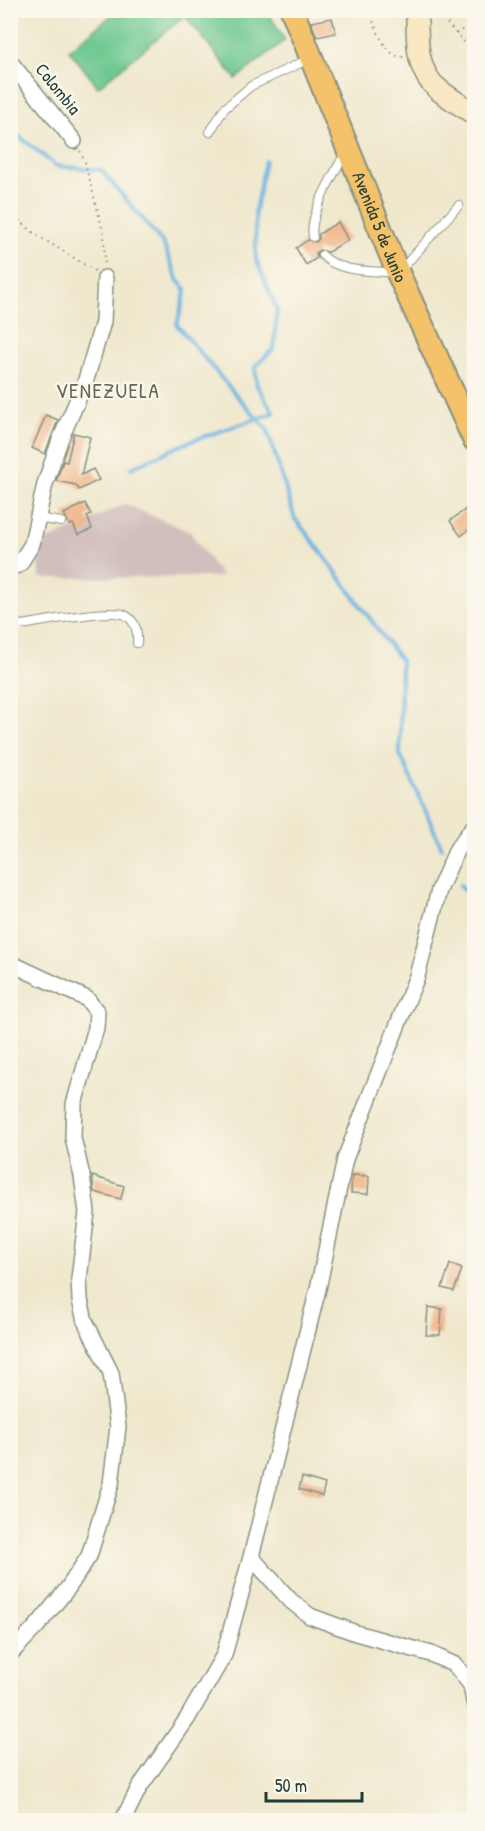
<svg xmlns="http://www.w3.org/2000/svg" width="485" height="1831" viewBox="0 0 485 1831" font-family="'Patrick Hand',sans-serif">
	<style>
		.industrial { fill: #d1bfbd }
		.green { fill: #6ec890; stroke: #468262; stroke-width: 1.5 }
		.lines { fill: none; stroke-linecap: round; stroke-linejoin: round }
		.stream { stroke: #69b2e1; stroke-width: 4 }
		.building { fill: #f0b287 }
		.lane-casing { stroke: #879280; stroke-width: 10 }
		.street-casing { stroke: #879280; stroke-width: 18 }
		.secondary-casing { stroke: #879280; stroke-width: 24 }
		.primary-casing { stroke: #879280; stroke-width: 26 }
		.path { stroke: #879280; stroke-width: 2; stroke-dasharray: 1.5 4.5; stroke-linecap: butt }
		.lane { stroke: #fff; stroke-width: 8 }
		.street { stroke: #fff; stroke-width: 15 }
		.secondary { stroke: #fae7c3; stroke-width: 21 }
		.primary { stroke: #f3c26a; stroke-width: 22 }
		.labels { text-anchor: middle; stroke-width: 4.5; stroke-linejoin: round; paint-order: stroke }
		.street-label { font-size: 18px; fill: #1f3d34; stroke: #fbf7ec }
		.quarter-label { font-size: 21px; letter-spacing: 1.5px; fill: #686651; stroke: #fbf7ec }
	</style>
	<rect width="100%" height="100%" fill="#fbf7ec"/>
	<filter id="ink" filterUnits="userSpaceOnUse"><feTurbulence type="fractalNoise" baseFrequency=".0167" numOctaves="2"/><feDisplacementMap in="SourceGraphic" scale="12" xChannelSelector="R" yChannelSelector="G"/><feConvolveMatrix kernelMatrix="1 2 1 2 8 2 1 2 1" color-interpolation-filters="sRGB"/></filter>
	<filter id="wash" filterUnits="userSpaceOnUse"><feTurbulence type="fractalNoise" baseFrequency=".008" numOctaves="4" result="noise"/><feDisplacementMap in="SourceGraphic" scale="24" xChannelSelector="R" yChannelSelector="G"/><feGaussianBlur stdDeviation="1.35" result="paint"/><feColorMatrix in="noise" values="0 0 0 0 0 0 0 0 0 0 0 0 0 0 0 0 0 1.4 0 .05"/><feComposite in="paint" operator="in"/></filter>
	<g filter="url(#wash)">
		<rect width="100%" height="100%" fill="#efe8cd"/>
		<!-- industrial -->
		<path class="industrial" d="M125,504L190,532L222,577L40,578L39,553L48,540Z"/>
		<!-- green -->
		<path class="green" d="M117,11H267L285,40L236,79L185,16L98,87L69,50Z"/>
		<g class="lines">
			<!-- stream -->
			<path class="stream" d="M10,129L56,166L101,170L163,243L178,281L186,289L177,325L228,386L267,429L295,519L319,549L401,661L400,754L442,848
				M131,468L191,441L274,413L257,386L255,367L274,348L277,310L256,259L255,212L265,161
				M460,885L474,903"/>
		</g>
		<g id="blocks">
			<!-- building -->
			<path class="building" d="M332,18L336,33L317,37L311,22Z
				M338,222L348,240L328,252L319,250L316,253L317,258L306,265L296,248L308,240L316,242L319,239V234Z
				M46,415L58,420L45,454L32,448Z
				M74,433L90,437L81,475L93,469L99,480L79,490L76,485L56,481L63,461L67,462Z
				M85,503L91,514L87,516L92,529L78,535L73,524L70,525L64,514Z
				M474,503V525L461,536L450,521Z
				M352,1175L369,1176L368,1194L351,1193Z
				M92,1176L124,1186L121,1199L94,1192Z
				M450,1264L462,1269L454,1291L442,1288Z
				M428,1307L442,1309L440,1335H426Z
				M302,1477L325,1484L322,1496L299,1489Z"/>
		</g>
	</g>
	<g filter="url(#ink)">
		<use href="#blocks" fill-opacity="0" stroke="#879280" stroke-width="1.5"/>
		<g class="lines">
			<!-- lane casing -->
			<g class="lane-casing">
				<path id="lane" d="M210,132L224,109L251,86L309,59
					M313,237C308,214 334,175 345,153
					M322,255C340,274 374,270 398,273L459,205
					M38,518L61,522
					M10,623L22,625C41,622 110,608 125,615C136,621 138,632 137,643"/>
			</g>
			<!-- street casing -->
			<g class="street-casing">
				<path id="street" d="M10,62L74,141
					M10,567L19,565L32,544L45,484L60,440L85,383L103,322L105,278
					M10,963L87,999L97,1012L96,1028L74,1104L73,1138L82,1176L87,1212L79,1279L80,1300L85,1321L111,1373L118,1427L111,1484L89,1556L68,1588L37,1626L10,1654
					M251,1557L291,1601L310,1616L356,1633L431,1654L455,1665L471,1685L474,1702
					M123,1820L139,1788L187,1719L224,1655L251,1557L318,1289L345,1159L417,976L439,890L457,849L474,826"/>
			</g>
			<!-- secondary casing -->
			<g class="secondary-casing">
				<path id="secondary" d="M417,10C417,38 415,71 439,90C450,99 463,106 474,114"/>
			</g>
			<!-- primary casing -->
			<g class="primary-casing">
				<g id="primary">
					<path id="s1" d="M292,10L398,273L474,439"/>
				</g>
			</g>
			<!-- path -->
			<path class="path" d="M369,10C375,25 385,59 404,57
				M443,19L474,53
				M456,34L474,22
				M467,47L474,42
				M80,151L85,162L104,235L105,265
				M10,212L35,234L95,271"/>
			<!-- lane -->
			<use href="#lane" class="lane"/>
			<!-- street -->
			<use href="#street" class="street"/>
			<!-- secondary -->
			<use href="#secondary" class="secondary"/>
			<!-- primary -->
			<use href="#primary" class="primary"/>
		</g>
	</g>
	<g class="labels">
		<!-- street labels -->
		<g class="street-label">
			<text transform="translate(58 89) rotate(51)" y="6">Colombia</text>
			<text dy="6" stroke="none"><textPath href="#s1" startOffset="234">Avenida 5 de Junio</textPath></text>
		</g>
		<!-- quarter labels -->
		<g class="quarter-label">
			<text x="108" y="398">VENEZUELA</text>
		</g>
	</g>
	<!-- margin -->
	<rect width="485" height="1831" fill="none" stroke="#fbf7ec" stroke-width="36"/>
	<!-- scale -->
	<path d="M266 1792v9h96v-9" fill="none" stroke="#1f3d34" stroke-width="3"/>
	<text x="275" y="1792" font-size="18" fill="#1f3d34" stroke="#fbf7ec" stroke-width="4.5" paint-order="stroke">50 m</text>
</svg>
